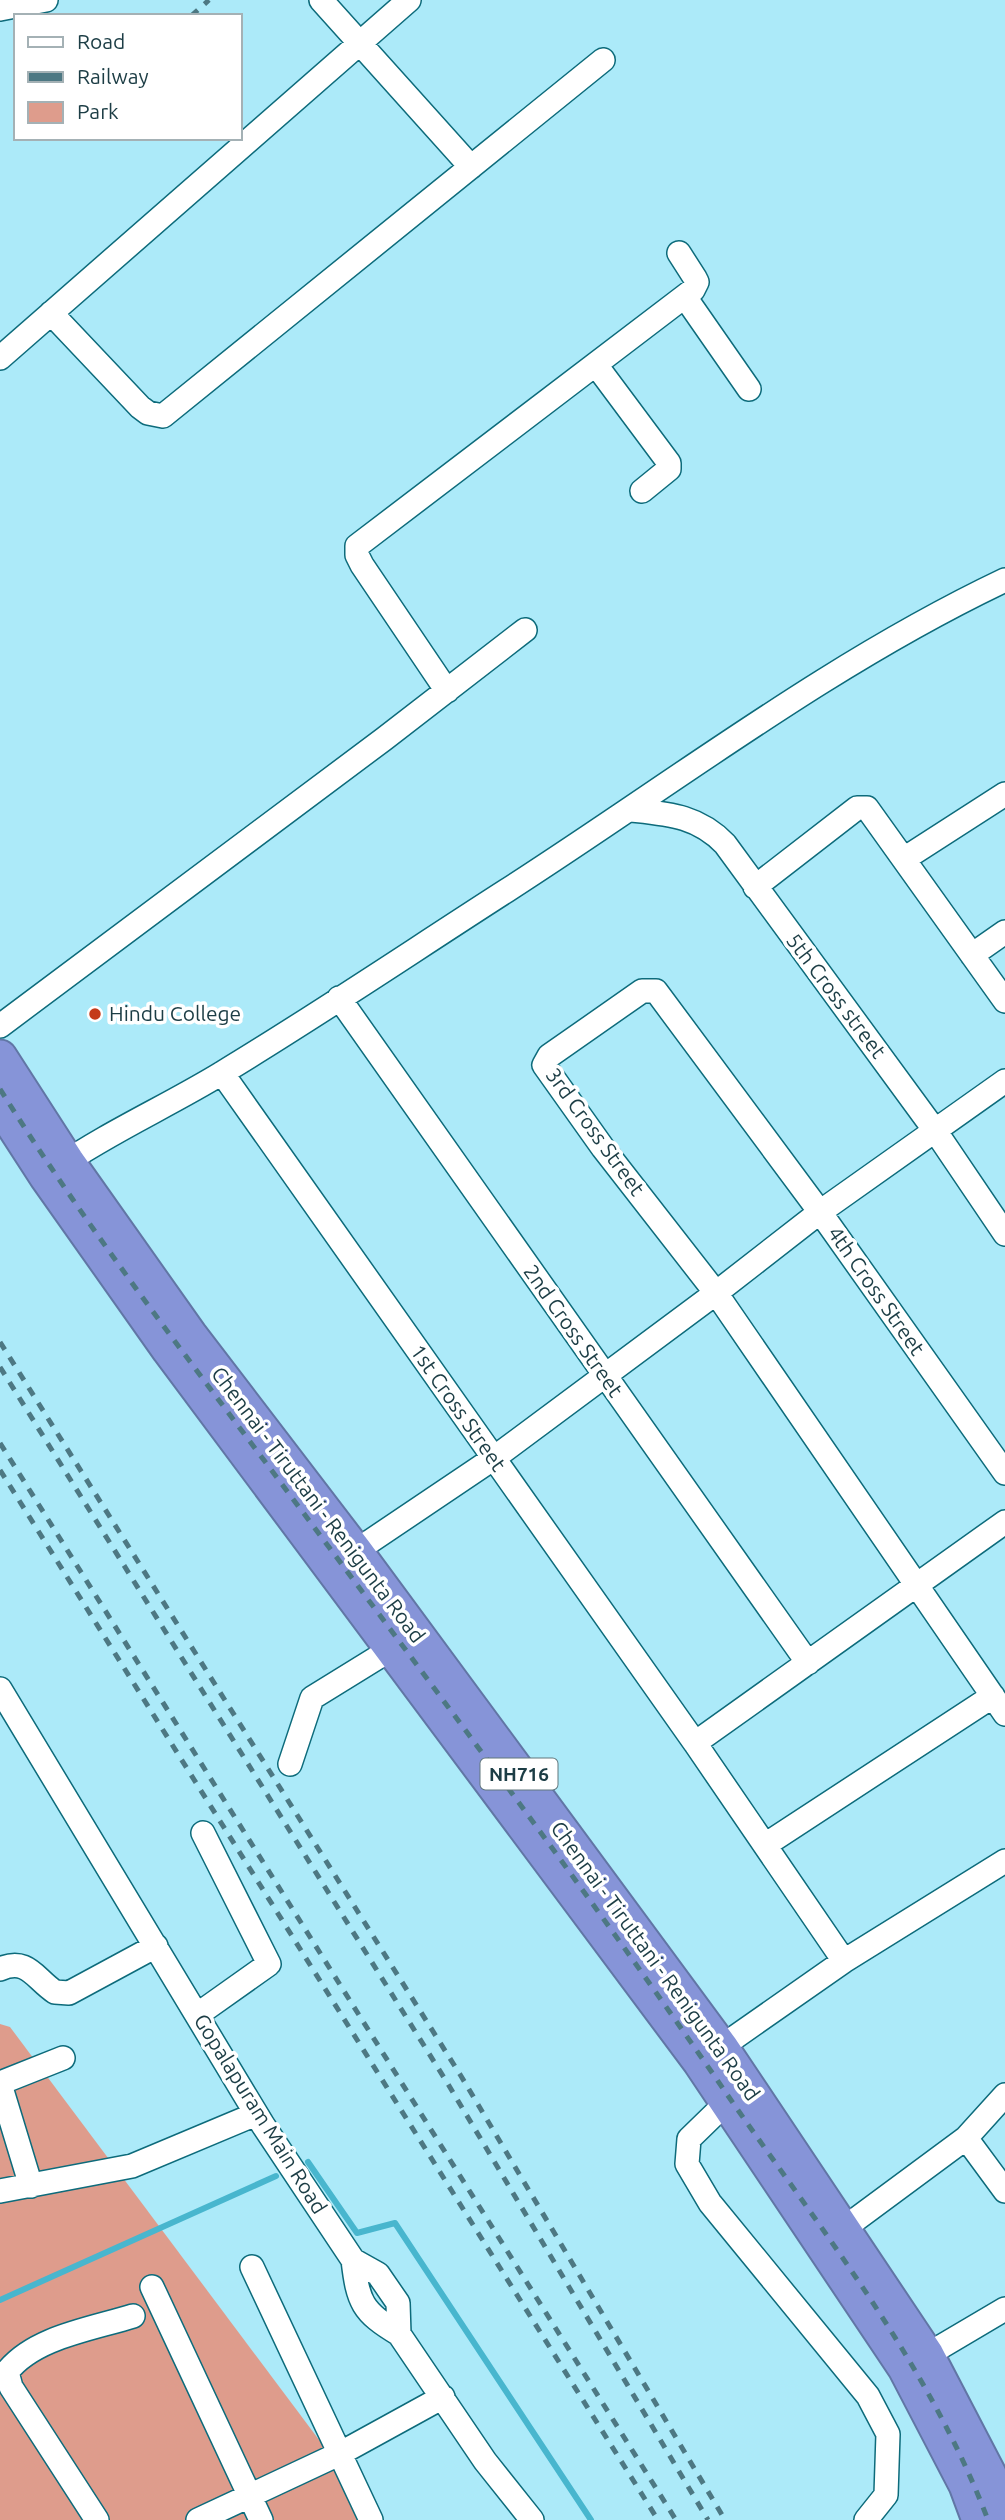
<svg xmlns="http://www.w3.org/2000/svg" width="1005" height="2520" viewBox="0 0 1005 2520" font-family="Ubuntu,sans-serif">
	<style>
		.green { fill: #de9c8c }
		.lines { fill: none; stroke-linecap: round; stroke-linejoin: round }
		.stream { stroke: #48b6ce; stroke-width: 6 }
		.minor-casing { stroke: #0d6b7b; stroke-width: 26 }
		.highway-casing { stroke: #6176a5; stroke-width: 37 }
		.minor { stroke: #fff; stroke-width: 23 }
		.highway { stroke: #8694d8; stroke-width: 33 }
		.rail { stroke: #4d7883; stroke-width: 5; stroke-dasharray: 9 9; stroke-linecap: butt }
		.poi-dot { fill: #c43a19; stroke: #fff; stroke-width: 2.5 }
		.labels { text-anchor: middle; stroke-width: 7; stroke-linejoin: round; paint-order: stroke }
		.shield { fill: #fff; stroke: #60777d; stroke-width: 2 }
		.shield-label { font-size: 19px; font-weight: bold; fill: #1c3d45 }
		.street-label { font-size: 21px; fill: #1c3d45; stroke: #fff }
		.poi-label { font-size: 21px; fill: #1c3d45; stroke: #fff; text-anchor: start }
	</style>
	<rect width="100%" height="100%" fill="#aceaf9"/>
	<!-- green -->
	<path class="green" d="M0,2024L10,2027L379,2520H0Z"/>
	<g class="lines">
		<!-- stream -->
		<path class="stream" d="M308,2162L357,2233L395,2223L591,2520
			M0,2300L276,2176"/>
		<!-- minor casing -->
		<g class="minor-casing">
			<path id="minor" d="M321,0L471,167
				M0,9L46,0
				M685,297L749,389
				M51,313L140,407L148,413L163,416L603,60
				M0,358L409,0
				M596,365L669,463V469L642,491
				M447,691L362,565L357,555V546L693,290L697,282L695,278L679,253
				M632,810C669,814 698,816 725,844L936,1132L1005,1234
				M904,859L1005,794
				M755,887L857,808H867L1005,1001
				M972,955L1005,932
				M339,998L808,1663
				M0,1026L384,739L525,630
				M222,1073L695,1743
				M1005,1081L820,1212L716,1293L603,1148L544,1065L549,1056L642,991H656L820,1212L1005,1473
				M57,1168C109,1132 168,1106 222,1073C318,1015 411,952 506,891C671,785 828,664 1005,580
				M344,1559L494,1458L716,1293L1005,1714
				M0,1689L263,2125L353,2260L378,2274L398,2303L399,2334L485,2461L532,2520
				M290,1764L312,1698L393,1648
				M765,1845L993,1696
				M844,1961L695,1743L1005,1522
				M0,1969C28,1957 35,1979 55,1992L69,1993L156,1946
				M197,2015L269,1964L203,1833
				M711,2054L844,1961L1005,1861
				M0,2083L63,2058
				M0,2084L31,2186
				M726,2103L689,2139L687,2164L710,2203L868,2396L888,2434L886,2495L866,2520
				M966,2138L1005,2191
				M0,2191L132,2166L256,2114
				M843,2229L966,2138L1005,2095
				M353,2260C358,2302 362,2312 399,2334
				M252,2267L371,2520
				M152,2287L261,2520
				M927,2355L1005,2309
				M97,2520L11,2387L7,2372C34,2337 92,2329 133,2316
				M198,2520L341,2453L443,2397"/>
		</g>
		<!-- highway casing -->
		<g class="highway-casing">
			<path id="highway" d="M0,1057L67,1161L190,1335L356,1552L721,2047L927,2355L989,2474L1005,2513
				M0,1105L46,1176L169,1350L700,2062L905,2368L966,2485L979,2520"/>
		</g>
		<!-- minor -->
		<use href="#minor" class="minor"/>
		<!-- highway -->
		<use href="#highway" class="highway"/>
		<!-- rail -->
		<path class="rail" d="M191,16L209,0
			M0,1089C88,1230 190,1361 290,1495C440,1696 591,1896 733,2103C826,2236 930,2367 988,2520
			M0,1342L461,2076L725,2520
			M0,1367L448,2084L708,2520
			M0,1443L676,2520
			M0,1470L658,2520"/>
	</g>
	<!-- markers -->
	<circle class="poi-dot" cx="95" cy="1014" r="7"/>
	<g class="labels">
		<!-- shield labels -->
		<rect class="shield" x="480.5" y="1758.5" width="77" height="31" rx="5"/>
		<g class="shield-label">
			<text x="519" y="1781">NH716</text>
		</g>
		<!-- street labels -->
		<g class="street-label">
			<text transform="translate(836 996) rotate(53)" y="7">5th Cross street</text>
			<text transform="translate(595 1132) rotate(54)" y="7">3rd Cross Street</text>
			<text transform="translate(876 1291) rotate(55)" y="7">4th Cross Street</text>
			<text transform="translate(573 1331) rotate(55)" y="7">2nd Cross Street</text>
			<text transform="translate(458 1408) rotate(55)" y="7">1st Cross Street</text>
			<text transform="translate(318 1505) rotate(53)" y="7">Chennai - Tiruttani - Renigunta Road</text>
			<text transform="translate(655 1961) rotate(54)" y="7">Chennai - Tiruttani - Renigunta Road</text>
			<text transform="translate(260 2114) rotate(58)" y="7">Gopalapuram Main Road</text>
		</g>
		<!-- poi labels -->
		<g class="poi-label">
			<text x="109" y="1021">Hindu College</text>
		</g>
	</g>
	<!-- legend -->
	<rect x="14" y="14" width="228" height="126" fill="#ffffff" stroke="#a4b1b5" stroke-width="2"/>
	<rect x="28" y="37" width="35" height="10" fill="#ffffff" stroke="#a4b1b5" stroke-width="2"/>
	<text x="77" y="49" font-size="21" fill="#1c3d45">Road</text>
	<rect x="28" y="72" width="35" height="10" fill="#4d7883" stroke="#a4b1b5" stroke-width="2"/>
	<text x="77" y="84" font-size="21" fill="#1c3d45">Railway</text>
	<rect x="28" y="102" width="35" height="21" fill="#de9c8c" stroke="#a4b1b5" stroke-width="2"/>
	<text x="77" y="119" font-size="21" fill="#1c3d45">Park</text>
</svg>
